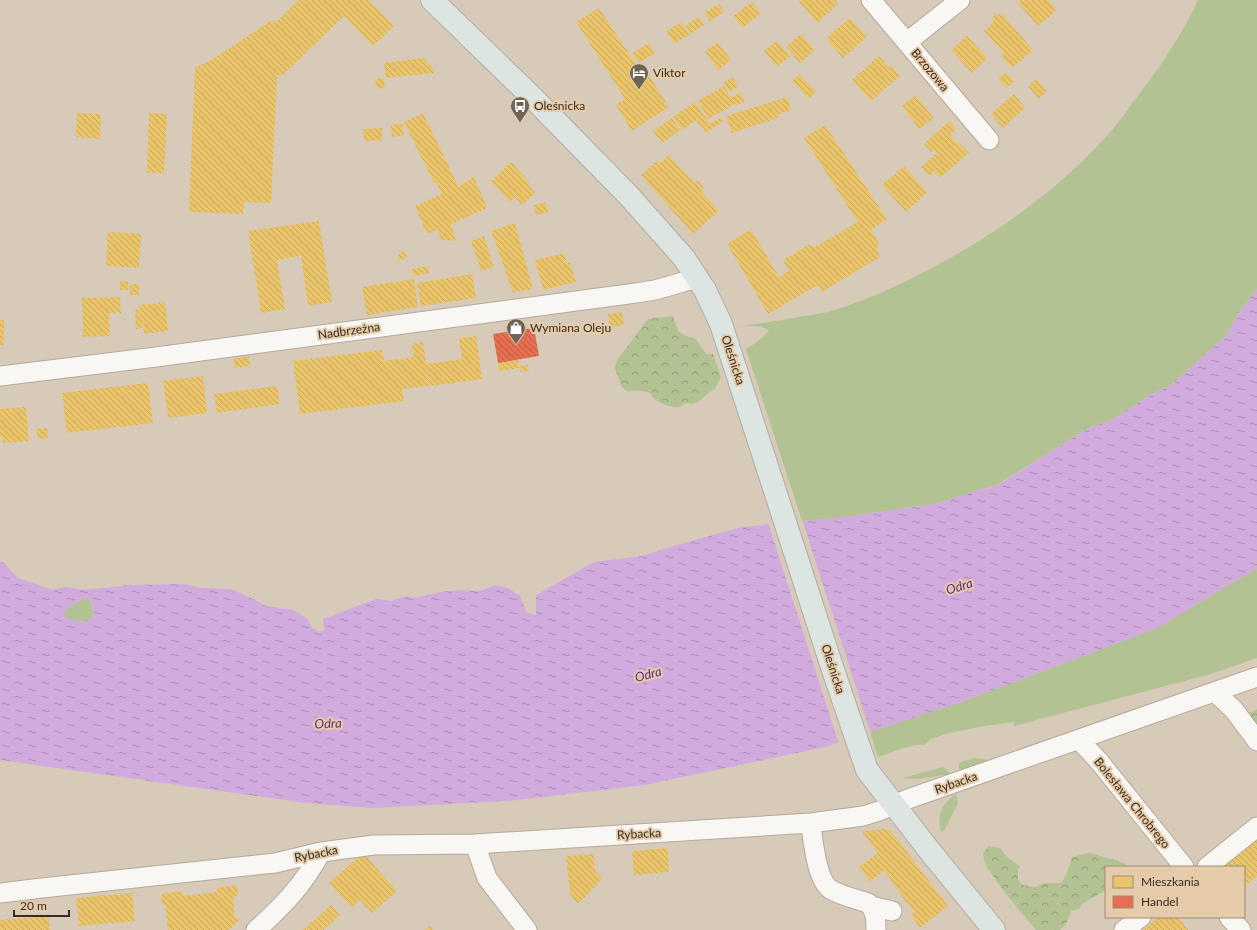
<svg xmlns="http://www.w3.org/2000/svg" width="1257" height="930" viewBox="0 0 1257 930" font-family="Lato,sans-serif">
  <defs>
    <pattern id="forest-crowns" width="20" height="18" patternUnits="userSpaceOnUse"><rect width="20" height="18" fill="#b3c292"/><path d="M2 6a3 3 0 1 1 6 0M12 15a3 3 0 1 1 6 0" fill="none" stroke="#929e77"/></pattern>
    <pattern id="water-ripples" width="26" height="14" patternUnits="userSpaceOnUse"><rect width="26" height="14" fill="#d2abde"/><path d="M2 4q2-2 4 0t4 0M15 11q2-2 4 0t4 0" fill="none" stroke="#ab8cb4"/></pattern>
    <pattern id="homes-back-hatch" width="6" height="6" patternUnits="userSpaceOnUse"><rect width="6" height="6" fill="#e9c46a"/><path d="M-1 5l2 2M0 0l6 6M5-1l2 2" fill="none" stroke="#c8a95c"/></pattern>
    <pattern id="shops-back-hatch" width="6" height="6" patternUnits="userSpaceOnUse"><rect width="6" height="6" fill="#e76f51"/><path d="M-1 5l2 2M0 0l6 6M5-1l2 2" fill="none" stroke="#bc5c43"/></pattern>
  </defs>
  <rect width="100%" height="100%" fill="#d8cab8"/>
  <path fill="#b3c292" d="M 1198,0 L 1257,0 L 1257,289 L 1237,316 L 1225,337 L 1171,385 L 1150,395 L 1112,420 L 1089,428 L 995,486 L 976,491 L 935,504 L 837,518 L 802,521 L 746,349 L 757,342 L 769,331 C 761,324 748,326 739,327 C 761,323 783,320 805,316 C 815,314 825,313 835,310 C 873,298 910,280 945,261 C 1004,228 1059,188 1105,138 C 1119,123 1130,106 1142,90 C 1164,62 1183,32 1198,0 Z
    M 1257,568 L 1257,658 L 1211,674 L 1025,723 L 1014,726 L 1014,722 L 984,726 L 950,733 L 930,739 L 925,745 C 911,743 892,753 878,757 L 870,732 L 961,702 L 1157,628 Z
    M 86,597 L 91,602 L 94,612 C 93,614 92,617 91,618 C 84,625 69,620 62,615 L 69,607 Z
    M 975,758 L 991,760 L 959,771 L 959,764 L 961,762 Z
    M 942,767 L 946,769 L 950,774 L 917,779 L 903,778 Z
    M 956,794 L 958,803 L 945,829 L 941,833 C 937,816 941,804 956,794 Z"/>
  <path fill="url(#forest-crowns)" d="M 673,316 L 678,331 L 686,336 L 696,339 L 706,354 L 713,354 L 721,377 L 715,389 C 704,393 699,408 687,403 C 684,404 681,406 678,407 C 670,408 653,401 651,394 L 648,392 L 634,390 L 629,392 L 625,390 L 621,386 L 615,368 L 617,360 L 648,319 Z
    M 1257,709 L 1257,730 L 1245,715 Z
    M 988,846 L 1000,848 C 1005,856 1011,861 1020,866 L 1018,870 L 1018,880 L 1023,885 L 1035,887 L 1044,883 L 1061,883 C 1067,876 1069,866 1072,857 L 1089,853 L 1119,861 L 1131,867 L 1106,867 L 1106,890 L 1082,904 L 1079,909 L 1071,911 L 1066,924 L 1060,930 L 1036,930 L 1005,893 L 988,869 L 984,860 L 983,854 Z"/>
  <path fill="url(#water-ripples)" fill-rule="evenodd" d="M 1257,289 L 1257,568 L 1157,628 L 961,702 L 825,747 L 645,785 L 507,801 L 372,808 L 306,803 L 0,760 L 0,562 L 3,562 L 18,578 L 53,590 L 64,587 L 73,588 L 83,590 L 130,585 L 184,584 L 201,588 L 231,589 L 253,599 L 266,606 L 294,610 L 307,619 L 313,629 L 320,632 L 324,630 L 323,619 L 376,599 L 391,601 L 406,596 L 413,598 L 441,592 L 457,590 L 480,591 L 495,585 L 508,588 L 520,596 L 527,613 L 536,615 L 536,595 L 594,562 L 642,556 L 677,545 L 742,527 L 837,518 L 935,504 L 976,491 L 996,486 L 1089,428 L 1112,420 L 1150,395 L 1171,385 L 1225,337 L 1237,316 ZM 86,597 L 91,602 L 94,612 C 93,614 92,617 91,618 C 85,625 68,620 63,615 L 69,607 Z"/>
  <path fill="#d8cab8" d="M 802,519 L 871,734 L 839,744 L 768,523 Z"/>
  <path fill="url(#homes-back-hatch)" d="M 299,0 L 369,0 L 394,26 L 373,46 L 344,16 L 282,76 L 277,75 L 271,203 L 244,202 L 243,214 L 189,212 L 195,68 L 213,59 L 272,20 L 275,23 Z
    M 801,0 L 835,0 L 838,4 L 817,23 L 799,2 Z
    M 1021,0 L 1048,0 L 1057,10 L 1038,26 L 1018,3 Z
    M 752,2 L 761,13 L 743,28 L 733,16 Z
    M 719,4 L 724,12 L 710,21 L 705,12 Z
    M 599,8 L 637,66 L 641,63 L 669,107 L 632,131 L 616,105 L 625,99 L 576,22 Z
    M 994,14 L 1003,15 L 1033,50 L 1012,68 L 1001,56 L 1004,53 L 984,31 L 993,23 Z
    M 699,17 L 704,25 L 690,34 L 685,26 Z
    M 850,18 L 867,37 L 843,58 L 826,38 Z
    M 681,22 L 689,35 L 674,44 L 667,31 Z
    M 801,34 L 815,50 L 800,63 L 786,47 Z
    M 967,36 L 987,58 L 972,73 L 951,50 Z
    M 777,41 L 790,56 L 777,67 L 764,51 Z
    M 718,42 L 731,60 L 718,70 L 705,51 Z
    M 649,43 L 655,53 L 639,63 L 632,53 Z
    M 879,56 L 889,68 L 891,65 L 900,76 L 871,101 L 852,80 Z
    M 424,58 L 435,70 L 433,73 L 386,78 L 384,63 Z
    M 1006,72 L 1014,81 L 1006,88 L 998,79 Z
    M 799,74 L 816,91 L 809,99 L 792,81 Z
    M 733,77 L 738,87 L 729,92 L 724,82 Z
    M 384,78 L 385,88 L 377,89 L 375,79 Z
    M 1036,79 L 1047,91 L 1039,99 L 1028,87 Z
    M 724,86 L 731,98 L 740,92 L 745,101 L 736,106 L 735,104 L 708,119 L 698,101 Z
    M 1014,94 L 1025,108 L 1003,128 L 991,114 Z
    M 916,95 L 934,118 L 919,129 L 902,106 Z
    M 787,97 L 791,110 L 777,115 L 778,118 L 732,133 L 726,116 Z
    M 695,102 L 710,124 L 720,117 L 723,121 L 706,133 L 696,120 L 682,130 L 673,117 Z
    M 77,113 L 101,114 L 100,139 L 76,137 Z
    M 149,113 L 167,114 L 164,173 L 147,173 Z
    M 423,113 L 458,186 L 463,184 L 474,176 L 487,208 L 451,224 L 456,241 L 442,240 L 437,230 L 427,234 L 415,206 L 442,194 L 436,182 L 434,183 L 404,122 Z
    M 672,118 L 680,130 L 662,143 L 653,131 Z
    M 949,121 L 956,129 L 950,135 L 959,145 L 960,144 L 969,153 L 940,178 L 934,171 L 929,176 L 921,167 L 937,153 L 934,150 L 931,152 L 924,144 Z
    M 403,124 L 404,136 L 392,137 L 391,125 Z
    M 825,125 L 887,219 L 871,230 L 880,245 L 876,249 L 880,257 L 822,292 L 818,285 L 768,314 L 727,244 L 751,229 L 779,277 L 789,271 L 783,260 L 810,244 L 813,248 L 858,222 L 804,138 Z
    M 382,128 L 382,140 L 364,141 L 363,129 Z
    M 669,155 L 695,183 L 697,180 L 704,188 L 701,191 L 719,211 L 693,234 L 641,175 L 657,161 L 660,163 Z
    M 511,162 L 530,183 L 528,185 L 535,193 L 522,205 L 515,197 L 510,202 L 491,181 Z
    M 904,166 L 927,193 L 906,212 L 882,185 Z
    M 545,202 L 548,212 L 536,215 L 534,205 Z
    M 319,221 L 332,302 L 308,306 L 301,256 L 277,260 L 285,309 L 261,313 L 248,231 Z
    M 515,223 L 533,289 L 513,292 L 491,231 Z
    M 108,232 L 141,234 L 139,268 L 106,266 Z
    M 484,236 L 494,267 L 481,271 L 471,241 Z
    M 405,251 L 407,257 L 399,260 L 397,255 Z
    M 564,253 L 567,263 L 570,263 L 576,282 L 543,290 L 535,260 Z
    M 428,266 L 429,273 L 414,276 L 412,269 Z
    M 472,274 L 476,298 L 421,306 L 417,283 Z
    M 414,279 L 418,307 L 367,315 L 362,287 Z
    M 120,281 L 128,281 L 128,290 L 120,290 Z
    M 130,284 L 139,284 L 139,295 L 130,295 Z
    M 120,297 L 121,313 L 109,313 L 110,336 L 83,337 L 82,298 Z
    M 165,302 L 168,331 L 144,334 L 142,318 L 142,328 L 136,329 L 135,310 L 140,309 L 140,305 Z
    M 622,312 L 624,325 L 610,327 L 608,314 Z
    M 0,320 L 4,320 L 4,345 L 0,345 Z
    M 476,336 L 482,379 L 430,386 L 427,370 L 429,386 L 402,389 L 404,401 L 300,414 L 293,361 L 382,350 L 384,361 L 414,357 L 412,344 L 423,342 L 426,364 L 462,359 L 459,338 Z
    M 249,356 L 250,366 L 235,368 L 233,359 Z
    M 518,360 L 519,368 L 499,371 L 498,363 Z
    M 528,365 L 529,371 L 521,372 L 520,366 Z
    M 203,376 L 207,413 L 168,418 L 163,381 Z
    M 148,383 L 153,423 L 67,433 L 62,393 Z
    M 277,386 L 280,404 L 217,413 L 214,394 Z
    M 26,407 L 29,441 L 3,443 L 2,436 L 0,436 L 0,409 Z
    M 47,428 L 48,438 L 38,439 L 36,429 Z
    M 885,829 L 891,831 L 948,906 L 920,928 L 911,915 L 915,912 L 906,902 L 884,870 L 870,882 L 859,867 L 878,853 L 863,833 L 863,831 Z
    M 1257,838 L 1257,876 L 1244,887 L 1244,867 L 1221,867 Z
    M 668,848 L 669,872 L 634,875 L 632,851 Z
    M 363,853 L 397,891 L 372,913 L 360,900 L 352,908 L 329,883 Z
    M 594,854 L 595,870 L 602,879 L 578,904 L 570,894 L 566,856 Z
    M 237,885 L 238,896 L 233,897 L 235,917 L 239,921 L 229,930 L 168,930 L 165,904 L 162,905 L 161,894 L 183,891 L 183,896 L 217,892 L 217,888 Z
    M 132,893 L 135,921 L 79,926 L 76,898 Z
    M 331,905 L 340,915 L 323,930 L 303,930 Z
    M 48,916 L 50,930 L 0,930 L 0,920 Z
    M 1159,917 L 1178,917 L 1188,930 L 1143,930 Z
    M 429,926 L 433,930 L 425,930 Z"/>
  <path fill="url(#shops-back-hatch)" d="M 534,328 L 539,356 L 498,363 L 493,334 Z"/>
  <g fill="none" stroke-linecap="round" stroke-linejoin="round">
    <defs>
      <path id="minor" d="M 871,0 L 989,140
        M 907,42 L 960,0
        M 0,376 L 156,357 L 636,293 L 655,290 L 697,278
        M 1215,692 L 1234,710 L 1257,741
        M 1079,740 L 1098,760 L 1184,867
        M 811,823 C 812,838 817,880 830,889 C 841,896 856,899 868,903 C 876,910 876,920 876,930
        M 475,844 L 487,878 L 527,930
        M 1207,867 L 1257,827
        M 0,893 L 42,888 L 275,863 L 321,852 L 374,845 L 475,844 L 811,823 L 863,816 L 879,811 L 908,799 L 1257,677
        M 871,906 L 892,911
        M 1229,917 L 1241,930
        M 256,930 C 283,906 304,884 321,852
        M 1124,930 L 1141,917"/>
      <path id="major" d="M 432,0 L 532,97 L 629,196 L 684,258 L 705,290 L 721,324 L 831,664 L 867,770 L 929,850 L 994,930"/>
    </defs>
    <use href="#minor" stroke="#b4a99b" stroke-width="21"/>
    <use href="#major" stroke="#b3aba2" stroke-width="24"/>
    <use href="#minor" stroke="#f9f7f4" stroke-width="19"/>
    <use href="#major" stroke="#dde5e2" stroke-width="22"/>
  </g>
  <defs>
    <symbol id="hotel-pin" viewBox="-11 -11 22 30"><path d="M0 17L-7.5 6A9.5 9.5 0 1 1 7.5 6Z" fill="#6f6455" stroke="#e6cbaa"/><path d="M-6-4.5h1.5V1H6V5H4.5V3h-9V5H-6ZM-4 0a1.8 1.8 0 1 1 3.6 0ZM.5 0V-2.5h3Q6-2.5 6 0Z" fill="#fff"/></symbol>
    <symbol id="bus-pin" viewBox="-11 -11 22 30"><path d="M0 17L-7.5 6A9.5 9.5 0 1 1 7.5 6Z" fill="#6f6455" stroke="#e6cbaa"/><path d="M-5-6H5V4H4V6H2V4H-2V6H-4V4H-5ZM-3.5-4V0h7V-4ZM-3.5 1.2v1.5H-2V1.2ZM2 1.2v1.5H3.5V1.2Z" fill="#fff"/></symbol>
    <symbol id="shop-pin" viewBox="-11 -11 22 30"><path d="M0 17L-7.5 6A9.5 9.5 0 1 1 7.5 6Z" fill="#6f6455" stroke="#e6cbaa"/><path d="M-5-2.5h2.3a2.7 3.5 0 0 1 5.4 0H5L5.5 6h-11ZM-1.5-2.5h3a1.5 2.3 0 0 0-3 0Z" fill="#fff"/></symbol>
  </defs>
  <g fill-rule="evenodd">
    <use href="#hotel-pin" x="628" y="62" width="22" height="30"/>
    <use href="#bus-pin" x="509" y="95" width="22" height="30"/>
    <use href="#shop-pin" x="505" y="317" width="22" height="30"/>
  </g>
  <g text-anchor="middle" stroke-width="4" stroke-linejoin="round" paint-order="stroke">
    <g font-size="12" fill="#372d20" stroke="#e6cbaa">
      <text transform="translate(930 70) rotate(50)" y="4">Brzozowa</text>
      <text transform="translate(349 331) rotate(-8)" y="4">Nadbrzeżna</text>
      <text transform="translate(733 360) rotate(72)" y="4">Oleśnicka</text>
      <text transform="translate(833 669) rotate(72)" y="4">Oleśnicka</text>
      <text transform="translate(956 783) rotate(-19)" y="4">Rybacka</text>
      <text transform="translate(1132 803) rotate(51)" y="4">Bolesława Chrobrego</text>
      <text transform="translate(639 834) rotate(-3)" y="4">Rybacka</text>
      <text transform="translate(316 854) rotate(-11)" y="4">Rybacka</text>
    </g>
    <g font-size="12" fill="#372d20" stroke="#e6cbaa" text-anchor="start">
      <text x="653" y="77">Viktor</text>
      <text x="534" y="110">Oleśnicka</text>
      <text x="530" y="332">Wymiana Oleju</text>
    </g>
    <g font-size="13" font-style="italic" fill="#642783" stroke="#e6cbaa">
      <text transform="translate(959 586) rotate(-17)" y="5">Odra</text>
      <text transform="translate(648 674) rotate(-15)" y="5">Odra</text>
      <text transform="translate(328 723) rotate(-2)" y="5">Odra</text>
    </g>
  </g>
  <rect x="1105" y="866" width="140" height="52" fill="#e6cbaa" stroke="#a08c73"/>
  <rect x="1113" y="876" width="20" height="12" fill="#e9c46a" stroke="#a08c73"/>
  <text x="1141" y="886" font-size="12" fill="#372d20">Mieszkania</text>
  <rect x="1113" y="896" width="20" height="12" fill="#e76f51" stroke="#a08c73"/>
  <text x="1141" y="906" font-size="12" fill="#372d20">Handel</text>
  <path d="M14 910v6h55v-6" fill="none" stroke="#372d20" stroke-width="2"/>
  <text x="20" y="910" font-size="12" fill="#372d20" stroke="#e6cbaa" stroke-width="3" paint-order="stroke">20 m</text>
</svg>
